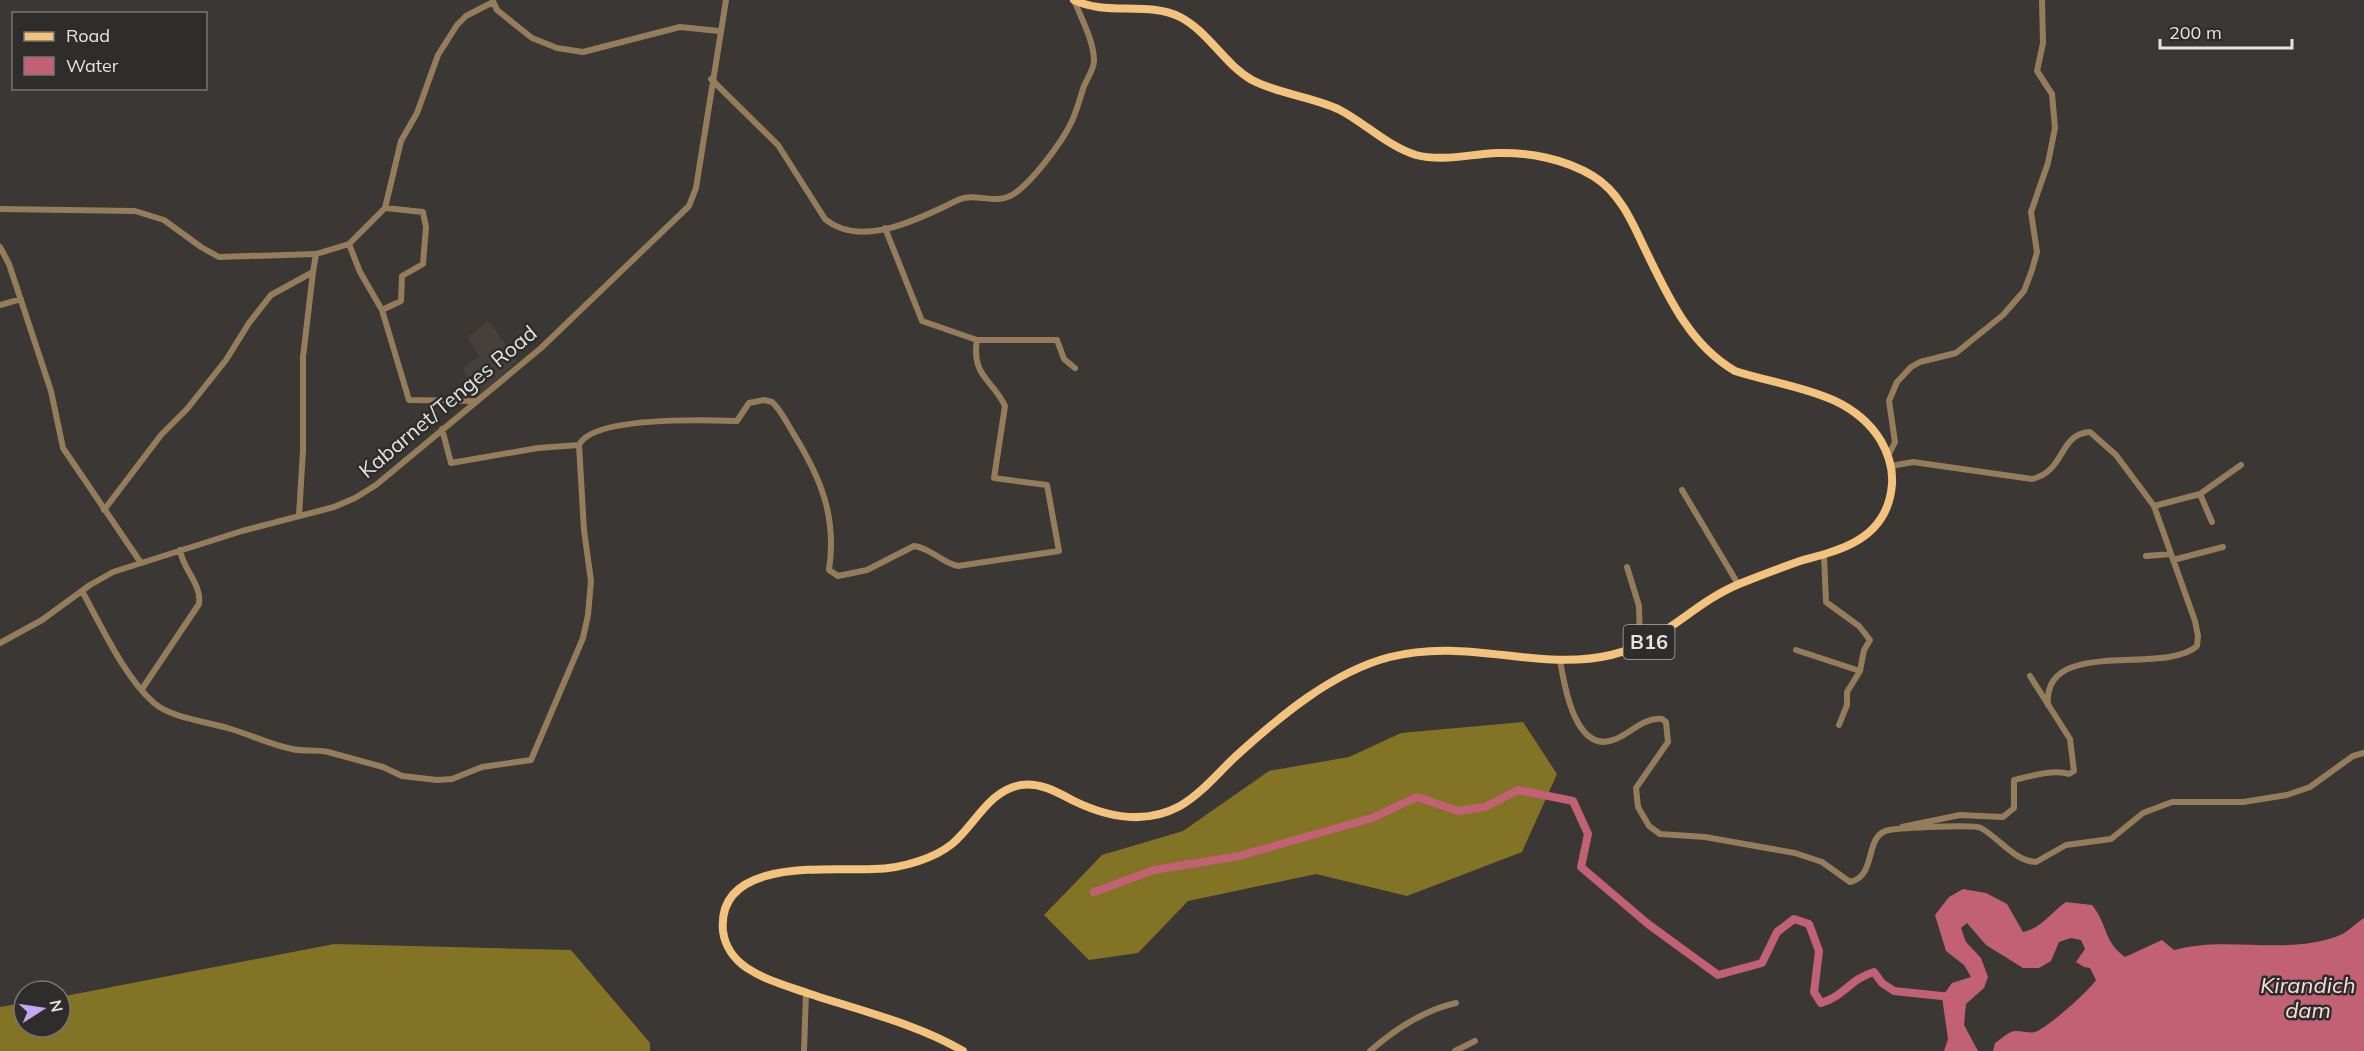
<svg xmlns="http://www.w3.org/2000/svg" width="2364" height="1051" viewBox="0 0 2364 1051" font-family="Mulish,sans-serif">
  <rect width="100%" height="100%" fill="#3a3735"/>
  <path fill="#473f3a" d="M 488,321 L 518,360 L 476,399 L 463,368 L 479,356 L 467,337 Z"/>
  <path fill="#837325" d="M 1523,722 L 1557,774 L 1522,852 L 1407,896 L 1316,874 L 1188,901 L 1138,953 L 1089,960 L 1044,915 L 1102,855 L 1183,831 L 1269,771 L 1349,757 L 1401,733 Z
    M 334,944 L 571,950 L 650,1043 L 650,1051 L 0,1051 L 0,1007 L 24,1003 L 24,1027 L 60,1027 L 60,997 Z"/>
  <path fill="#c16173" d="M 1963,889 L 1986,893 L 2007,904 L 2023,932 C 2042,928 2050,913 2066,902 L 2092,905 C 2108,925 2103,941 2125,957 L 2162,940 L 2174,950 C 2227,935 2284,956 2338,936 C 2347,933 2356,923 2364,918 L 2364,1051 L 1993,1051 L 1995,1043 C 2000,1040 2006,1034 2011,1032 C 2018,1029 2028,1034 2035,1032 C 2046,1029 2089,991 2096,980 L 2090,968 L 2084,967 L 2076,962 L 2085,949 L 2081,940 L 2071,938 L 2059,942 L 2051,961 L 2039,968 L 2023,968 L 1986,945 L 1967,923 L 1961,928 L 1966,942 L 1981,958 L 1988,977 L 1984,988 L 1966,1004 L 1964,1025 L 1978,1051 L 1944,1051 L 1948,1039 L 1942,997 L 1952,983 L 1971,977 L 1964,965 L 1946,951 L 1935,915 L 1949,897 Z"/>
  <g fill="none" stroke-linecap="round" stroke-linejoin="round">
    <path stroke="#c16173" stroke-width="8" d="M 1094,892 L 1154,870 L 1239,856 L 1372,818 L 1417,797 L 1458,811 L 1485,807 L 1518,790 L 1573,801 L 1588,834 L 1581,867 L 1648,924 L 1718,975 L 1762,963 L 1777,932 L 1794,919 L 1809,924 L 1819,951 L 1814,992 L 1821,1003 C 1846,995 1850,979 1874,972 L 1882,983 L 1894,991 L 1951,997"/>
    <path stroke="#957d5c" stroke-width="6" d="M 493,1 L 497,10 L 532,38 L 557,48 L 583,52 L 680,27 L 719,31
      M 711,79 L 778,145 L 825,219 C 862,250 922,217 958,200 C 975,192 995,205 1012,195 C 1031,184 1063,141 1072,121 C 1077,110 1080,98 1084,86 C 1087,79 1094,69 1094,61 C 1094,41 1081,18 1074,0
      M 0,209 L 135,211 L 164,220 L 201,247 L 219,257 L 316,254
      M 885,228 L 922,321 L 977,340 L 1057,340 L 1064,359 L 1075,368
      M 349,244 L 360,272 L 382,310 L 409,400 L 475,401
      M 0,247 L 9,264 L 51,391 L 63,448 L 141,563
      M 0,305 L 21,299
      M 382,310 L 401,301 L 402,276 L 423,264 L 426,227 L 423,212 L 385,208
      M 442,429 L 451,463 L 538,448 L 579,445
      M 1889,454 L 1895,442 L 1889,401 L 1897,382 L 1911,367 L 1920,362 L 1956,353 L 2003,315 L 2024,291 L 2032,270 L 2037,252 L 2031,212 L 2048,163 L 2055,128 L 2052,94 L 2037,71 L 2043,43 L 2042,0
      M 1891,466 L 1913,462 L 2032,479 C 2066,471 2058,434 2090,432 L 2116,455 L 2154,506 L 2195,621 L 2198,636 L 2197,646 C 2164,676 2042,636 2048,705
      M 1682,490 L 1738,584
      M 2200,494 L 2212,522
      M 2154,506 L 2200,494 L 2241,465
      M 104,510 L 161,435 L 187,409 L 226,360 L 249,323 L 271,295 L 313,272 L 316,254 L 349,244 L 385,208 L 401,141 L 417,113 L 438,55 L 457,25 L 466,16 L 493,2
      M 299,516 L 303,450 L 303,357 L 313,272
      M 1824,555 L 1826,602 L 1859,626 L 1870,640 L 1864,650 L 1860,671 L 1847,692 L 1847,705 L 1839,725
      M 2146,556 L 2171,554
      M 2173,560 L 2223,547
      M 1627,567 L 1639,606 L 1640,645
      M 82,591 C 101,625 124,677 154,703 C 171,718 209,722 231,729 C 251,735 271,745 292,749 C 304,752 316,749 328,752 L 383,767 L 402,776 L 437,780 L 452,779 L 482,767 L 531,760 L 583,638 L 588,615 L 591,581 L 584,530 L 579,445 C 593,416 707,420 737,421 L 749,403 L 764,400 L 772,402 C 781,410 787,423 793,433 C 821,478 837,517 829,570 L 838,576 L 867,570 L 914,546 C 931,548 942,563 958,566 L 1059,551 L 1047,485 L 994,478 L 1005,406 C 993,380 971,376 977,340
      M 0,643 L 42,620 L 90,585 L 113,572 L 242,531 L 334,507 L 355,498 L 376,485 L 541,348 L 689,206 L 696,188 L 726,0
      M 1796,650 L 1860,671
      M 1560,660 C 1564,684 1575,757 1616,739 C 1631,733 1644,717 1662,719 L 1666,722 L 1668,742 L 1636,788 L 1638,807 L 1649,826 L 1660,834 L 1705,837 L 1795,853 L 1822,862 L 1850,882 C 1878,876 1863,835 1889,830 C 1901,828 1973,824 1981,828 C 1999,838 2014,861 2036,862 L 2066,845 L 2111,839 L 2143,813 L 2172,802 L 2243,802 L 2287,795 L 2310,787 L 2353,756 L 2364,753
      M 142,689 L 199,604 C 202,584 183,570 180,550
      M 1902,827 L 1960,815 L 2003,817 L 2014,808 L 2014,780 C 2030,776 2055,769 2069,774 L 2074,771 L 2070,739 L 2030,676
      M 804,1051 L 806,992
      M 1370,1051 C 1394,1030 1425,1010 1456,1003
      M 1455,1051 L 1475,1041"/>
    <path stroke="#f3c27c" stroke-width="8" d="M 963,1051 C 918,1024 858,1010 807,993 C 787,986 765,980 747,968 C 735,960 725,947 723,931 C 716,857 828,871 874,869 C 890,869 904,866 919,861 C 931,857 942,852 952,844 C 975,825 989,790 1021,785 C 1040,782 1057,792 1074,801 C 1107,817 1145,825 1180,806 C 1201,794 1218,773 1235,757 C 1279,717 1332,672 1390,657 C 1468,637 1538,672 1611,655 C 1665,642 1691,604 1739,584 C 1759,576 1780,568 1800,561 C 1818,556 1836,552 1853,543 C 1876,531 1890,511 1892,484 C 1893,468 1889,455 1881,441 C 1850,390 1787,388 1735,371 C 1688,344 1666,292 1643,245 C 1631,219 1618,191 1593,176 C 1565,159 1529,152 1497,153 C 1470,154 1443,162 1416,155 C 1387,146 1364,122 1338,109 C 1310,96 1278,94 1252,80 C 1224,64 1209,32 1180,17 C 1147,1 1106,16 1074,0"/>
  </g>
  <g text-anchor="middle" stroke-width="5" stroke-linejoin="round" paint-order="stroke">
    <rect fill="#2f2d2b" stroke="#aeadac" stroke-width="1.5" x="1623.5" y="625" width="51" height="34" rx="4.5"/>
    <g font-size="20" font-weight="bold" fill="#e5e4e3">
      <text x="1649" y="649">B16</text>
    </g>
    <g font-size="21" fill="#e5e4e3" stroke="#2f2d2b">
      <text transform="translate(448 402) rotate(-40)" y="7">Kabarnet/Tenges Road</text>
    </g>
    <g font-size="22" font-style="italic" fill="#f7dbdf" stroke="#2f2d2b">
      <text x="2308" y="993">Kirandich<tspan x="2308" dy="25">dam</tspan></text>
    </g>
  </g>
  <rect x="12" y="12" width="195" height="78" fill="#2f2d2b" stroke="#787675" stroke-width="1.5"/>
  <rect x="24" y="32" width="30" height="9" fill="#f3c27c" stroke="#787675" stroke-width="1.5"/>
  <text x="66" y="42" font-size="18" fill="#e5e4e3">Road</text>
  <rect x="24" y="57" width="30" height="18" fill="#c16173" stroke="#787675" stroke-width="1.5"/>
  <text x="66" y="72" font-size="18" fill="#e5e4e3">Water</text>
  <g transform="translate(42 1009) rotate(78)"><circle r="28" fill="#2f2d2b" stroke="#787675" stroke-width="1.5"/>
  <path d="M0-4.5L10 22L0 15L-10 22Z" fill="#c6a6f0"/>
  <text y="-9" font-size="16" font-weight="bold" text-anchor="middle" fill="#e5e4e3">N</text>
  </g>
  <path d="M2160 39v9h132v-9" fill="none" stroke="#e5e4e3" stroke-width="3"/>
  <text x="2169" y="39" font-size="18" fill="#e5e4e3" stroke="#2f2d2b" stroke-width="4.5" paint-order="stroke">200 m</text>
</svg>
